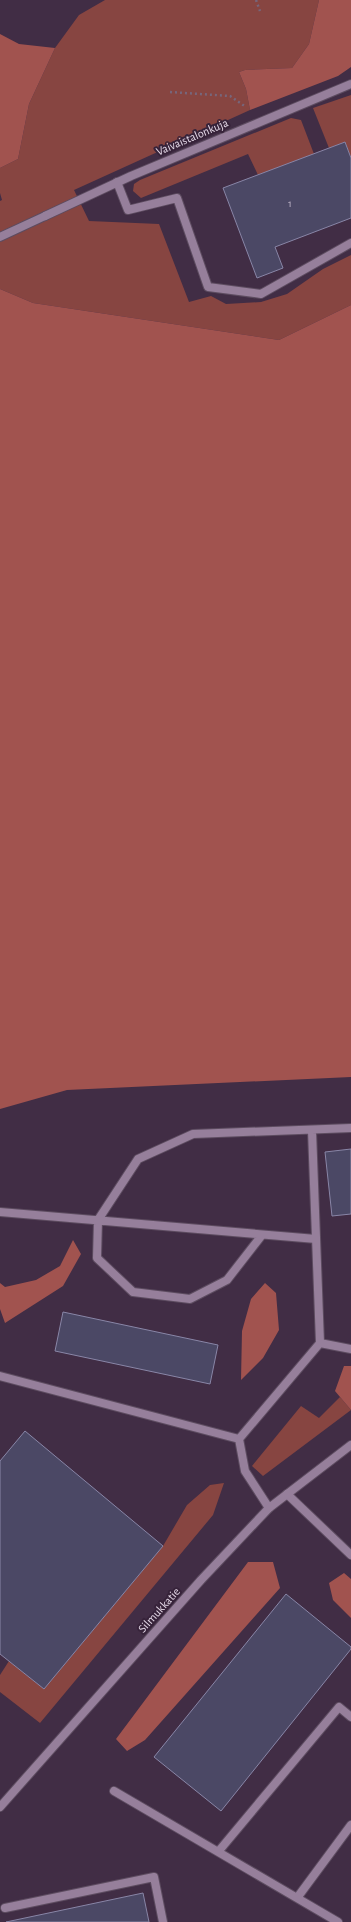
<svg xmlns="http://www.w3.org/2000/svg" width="351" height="1922" viewBox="0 0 351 1922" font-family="'Alegreya Sans',sans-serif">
  <rect width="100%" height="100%" fill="#412d45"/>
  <path fill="#874541" d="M 105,0 L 319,0 L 309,44 L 292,68 L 245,70 L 239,72 L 246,89 L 250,110 L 74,190 L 89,221 L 159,224 L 189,302 L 211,296 L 226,304 L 261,302 L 287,294 L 323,269 L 351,255 L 351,305 L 279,340 L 33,303 L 0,289 L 0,201 L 2,200 L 0,193 L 0,168 L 18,159 L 29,104 L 55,48 L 79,15 Z
    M 351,95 L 351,158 L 345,142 L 329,148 L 313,108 Z
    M 291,118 L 301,120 L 314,154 L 258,175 L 248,154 L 141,198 L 133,191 L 134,184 L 140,180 Z
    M 340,1397 L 351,1410 L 263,1476 L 252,1466 L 301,1406 L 319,1418 Z
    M 224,1483 L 213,1515 L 40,1723 L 0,1692 L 0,1675 L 9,1661 L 44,1689 L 163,1546 L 187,1505 L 210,1485 Z"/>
  <path fill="#a1534f" d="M 319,0 L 351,0 L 351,67 L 338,76 L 250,110 L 246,89 L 239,72 L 245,70 L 292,68 L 309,44 Z
    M 0,34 L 19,44 L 55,48 L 29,104 L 18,159 L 0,168 Z
    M 0,289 L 33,303 L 279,340 L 351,305 L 351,1077 L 67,1090 L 0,1109 Z
    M 73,1240 L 81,1254 L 63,1286 L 5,1323 L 0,1309 L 0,1283 L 5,1287 L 36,1280 L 60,1266 Z
    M 265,1283 L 276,1293 L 279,1330 L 263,1358 L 241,1380 L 242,1331 L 251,1299 Z
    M 344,1366 L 351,1366 L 351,1410 L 335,1391 Z
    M 248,1562 L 273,1562 L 280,1588 L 145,1740 L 127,1751 L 116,1739 Z
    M 344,1573 L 351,1579 L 351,1618 L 333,1600 L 329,1583 Z"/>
  <path fill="#4b4865" stroke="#8986a7" d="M 345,142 L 351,158 L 351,218 L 275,247 L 283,268 L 257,278 L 223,188 Z
    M 351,1149 L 351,1214 L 332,1216 L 325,1152 Z
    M 63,1312 L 218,1345 L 210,1384 L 55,1351 Z
    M 25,1431 L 163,1546 L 44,1689 L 0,1654 L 0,1461 Z
    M 286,1594 L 351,1647 L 351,1649 L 221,1811 L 154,1757 Z
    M 143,1893 L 149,1922 L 6,1922 Z"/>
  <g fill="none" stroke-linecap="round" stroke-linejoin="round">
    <defs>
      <path id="service" d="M 117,182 L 128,210 L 177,198 L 208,287 L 261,294 L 351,243
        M 0,237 L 45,216
        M 0,1212 L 316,1239
        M 262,1235 L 227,1280 L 190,1299 L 133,1292 L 97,1258 L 98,1220 L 138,1159 L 193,1134 L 351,1128
        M 320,1343 L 351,1349
        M 0,1376 L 239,1439
        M 287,1494 L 351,1555
        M 269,1508 L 245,1471 L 239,1439 L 320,1343 L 312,1131
        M 114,1791 L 338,1922
        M 218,1852 L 339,1707 L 351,1717
        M 297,1898 L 351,1825
        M 5,1908 L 154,1877 L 163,1922"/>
      <path id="minor" d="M 45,216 L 131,176 L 351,84
        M 0,1807 L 201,1580 L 269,1508 L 351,1445"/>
    </defs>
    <use href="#service" stroke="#5d4c60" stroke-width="10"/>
    <use href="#minor" stroke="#5d4c60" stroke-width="10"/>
    <path stroke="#77667b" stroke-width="2.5" stroke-dasharray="2 3" stroke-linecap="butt" d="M 256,0 L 260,11
      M 170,92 L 230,96 L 246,107"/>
    <use href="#service" stroke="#967f9b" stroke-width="8"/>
    <use href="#minor" stroke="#967f9b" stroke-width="8"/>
  </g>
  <g text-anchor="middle" stroke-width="4" stroke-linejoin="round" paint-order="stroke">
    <g font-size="10" fill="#c0b6c9">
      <text x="290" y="207">1</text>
    </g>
    <g font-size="12" fill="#e7dbea" stroke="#37233a">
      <text transform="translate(192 137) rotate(-23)" y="4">Vaivaistalonkuja</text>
      <text transform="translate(159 1610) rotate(-48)" y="4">Silmukkatie</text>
    </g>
  </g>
</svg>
